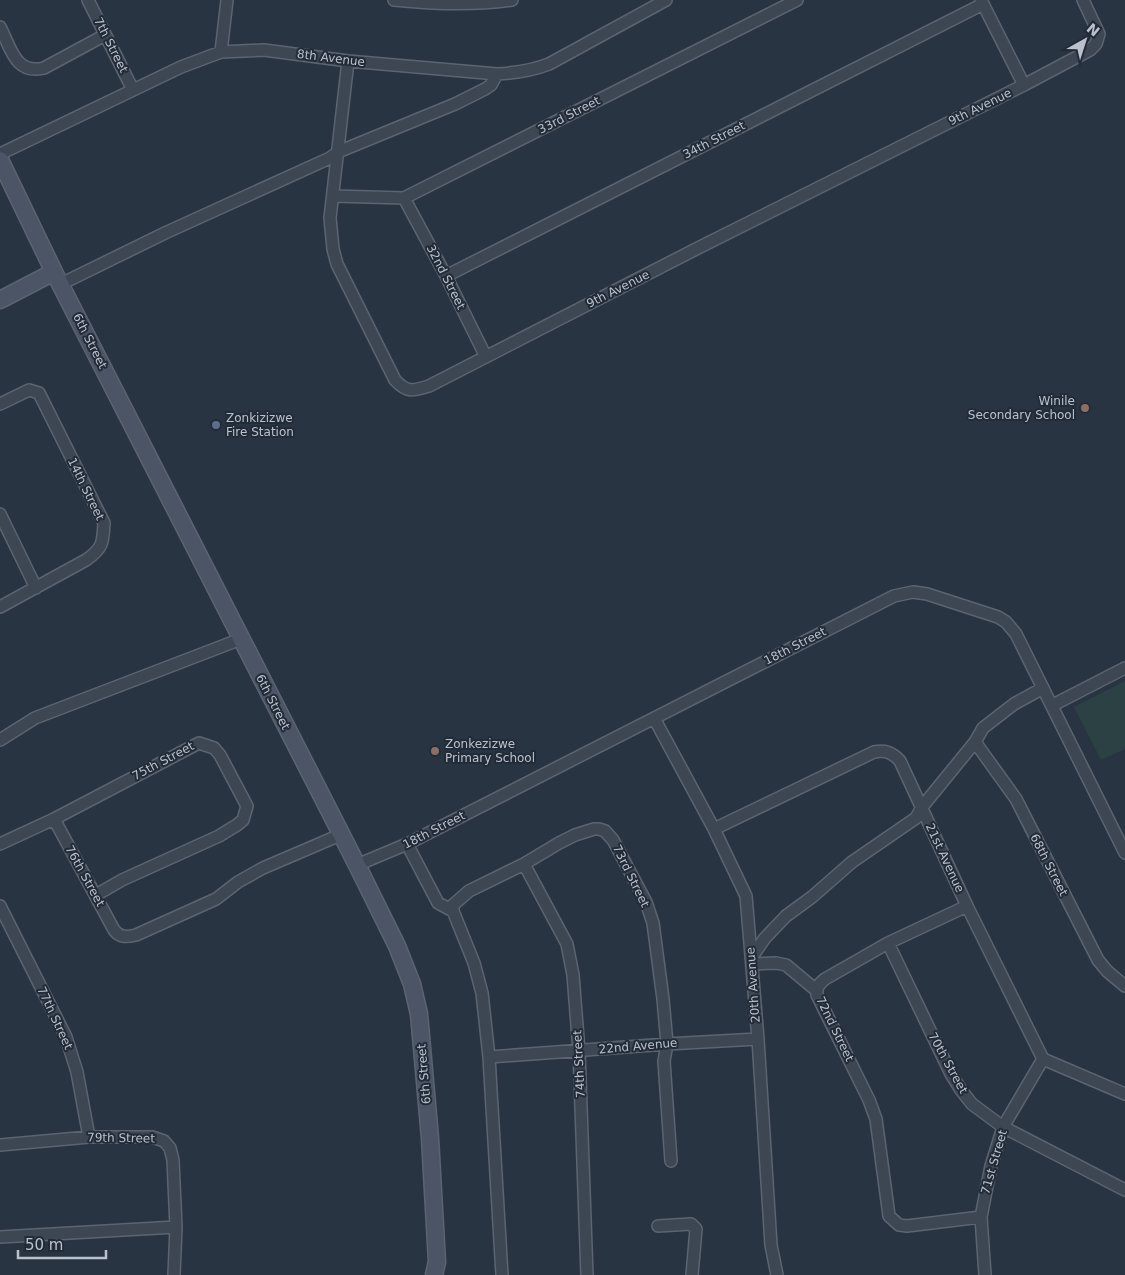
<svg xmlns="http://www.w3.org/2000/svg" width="1125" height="1275" viewBox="0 0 1125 1275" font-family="'DejaVu Sans',sans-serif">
  <rect width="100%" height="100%" fill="#293443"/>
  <path fill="#2b4144" d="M 1125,681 L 1125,749 L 1101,760 L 1074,707 Z"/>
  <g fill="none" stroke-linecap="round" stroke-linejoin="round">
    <defs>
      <path id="street" d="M 88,0 L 133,90
        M 394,0 C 433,4 472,6 512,0
        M 981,0 L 1024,85
        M 0,27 C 11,48 15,75 44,68 L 105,35
        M 221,52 L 227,0
        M 348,61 L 330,218 L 333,249 L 337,264 L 395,380 C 407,393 413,391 429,386 L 700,247 L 1024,85 L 1090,50 L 1096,44 L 1099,34 L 1083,0
        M 0,154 L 181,67 L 221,52 L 264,50 L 348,61 L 497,74 C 515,73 531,71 549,64 L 666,0
        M 334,196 L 404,198 L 797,0
        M 404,198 L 446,276 L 486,357
        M 446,276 L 983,4
        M 61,284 L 165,233 L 330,158 L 338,152 L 455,104 L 485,89 L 491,85 L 497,74
        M 0,404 L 29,390 L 39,393 L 104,523 C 103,543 103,548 86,560 L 0,607
        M 0,514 L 36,588
        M 1053,705 L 1125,668
        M 654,718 L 714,829 L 746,896 L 758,1039 L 771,1245 L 777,1275
        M 0,740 L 35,718 L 241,639
        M 975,742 L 1016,799 L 1098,960 L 1107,971 L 1125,986
        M 54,819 L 114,930 C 120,938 127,937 136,935 L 216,899 L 238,882 L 263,868 L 340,835
        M 714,829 L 874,752 C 885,750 892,752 900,761 L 967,906 L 1043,1059 L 1125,1094
        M 0,844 L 54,819 L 199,743 L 214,748 L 220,755 L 247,806 L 243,820 L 237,825 L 219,836 L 122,880 L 96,895
        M 407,844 L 438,903 L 453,911
        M 524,864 L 567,944 L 573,975 L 579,1051 L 587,1275
        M 357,865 L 407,844 L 894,596 L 913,592 L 927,594 L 998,617 L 1006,622 L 1016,634 L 1125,853
        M 0,906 L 66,1037 L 77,1072 L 89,1137
        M 967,906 L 888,943 L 825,979 C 819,984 816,987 817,995 L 869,1100 L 876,1119 L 889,1216 L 899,1225 L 907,1226 L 981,1217
        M 453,911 L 453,905 L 469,891 L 524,864 L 559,843 L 575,835 L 594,829 L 599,829 L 605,831 L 613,840 L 646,902 L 653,923 L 663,999 L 667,1044 L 664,1061 L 671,1161
        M 453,911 L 474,963 L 482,993 L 489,1057 L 502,1275
        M 888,943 L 951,1074 L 961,1090 L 972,1104 L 1003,1127 L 1125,1190
        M 751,958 L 765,938 L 786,916 L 812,897 L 852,862 L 916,818 L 922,807 L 975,742 L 983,728 L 1014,704 L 1043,688
        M 752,964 L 776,963 L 786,965 L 816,990
        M 489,1057 L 667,1044 L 758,1039
        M 0,1145 L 89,1137 L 152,1137 L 164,1141 L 170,1148 L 173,1160 L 176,1227 L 174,1275
        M 658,1226 L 691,1224 L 696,1229 L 692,1275
        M 0,1237 L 176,1227
        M 985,1275 L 981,1217 L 991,1166 L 1003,1127 L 1043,1059"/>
      <path id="secondary" d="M 0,160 L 54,272 L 357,865 L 397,946 L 412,984 L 419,1014 L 430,1138 L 437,1262 L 434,1275
        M 0,300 L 54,272"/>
    </defs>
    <use href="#street" stroke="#5b6470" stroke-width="14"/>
    <use href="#secondary" stroke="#5b6470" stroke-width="19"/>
    <use href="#street" stroke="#3d4653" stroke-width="11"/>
    <use href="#secondary" stroke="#4b5565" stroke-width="16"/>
  </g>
  <g fill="#8d6e63" stroke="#222b38" stroke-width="2">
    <circle cx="1085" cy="408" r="5"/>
    <circle cx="435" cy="751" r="5"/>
  </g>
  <circle fill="#5c6f8a" stroke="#222b38" stroke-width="2" cx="216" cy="425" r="5"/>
  <g text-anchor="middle" stroke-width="4" stroke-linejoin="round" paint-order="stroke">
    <g font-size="12" fill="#bac1cc" stroke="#222b38">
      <text transform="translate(111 45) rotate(63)" y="4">7th Street</text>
      <text transform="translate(331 58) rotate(7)" y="4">8th Avenue</text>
      <text transform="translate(980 107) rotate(-26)" y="4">9th Avenue</text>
      <text transform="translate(569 115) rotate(-27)" y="4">33rd Street</text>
      <text transform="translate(714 140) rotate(-27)" y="4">34th Street</text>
      <text transform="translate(446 277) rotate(63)" y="4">32nd Street</text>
      <text transform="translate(618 289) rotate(-27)" y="4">9th Avenue</text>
      <text transform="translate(90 341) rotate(63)" y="4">6th Street</text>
      <text transform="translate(86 489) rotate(64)" y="4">14th Street</text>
      <text transform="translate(795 646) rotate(-27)" y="4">18th Street</text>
      <text transform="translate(273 702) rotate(63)" y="4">6th Street</text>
      <text transform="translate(163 761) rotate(-28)" y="4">75th Street</text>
      <text transform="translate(434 830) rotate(-27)" y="4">18th Street</text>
      <text transform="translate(945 858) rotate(65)" y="4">21st Avenue</text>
      <text transform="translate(1049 865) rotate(63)" y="4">68th Street</text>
      <text transform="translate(85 876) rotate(61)" y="4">76th Street</text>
      <text transform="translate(631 876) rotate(64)" y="4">73rd Street</text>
      <text transform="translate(753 985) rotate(-94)" y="4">20th Avenue</text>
      <text transform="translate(55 1018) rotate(65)" y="4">77th Street</text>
      <text transform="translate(835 1029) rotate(64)" y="4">72nd Street</text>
      <text transform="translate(638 1046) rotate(-5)" y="4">22nd Avenue</text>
      <text transform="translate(948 1063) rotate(61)" y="4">70th Street</text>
      <text transform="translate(579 1064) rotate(-93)" y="4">74th Street</text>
      <text transform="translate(424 1074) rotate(-95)" y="4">6th Street</text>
      <text transform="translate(121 1138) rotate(1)" y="4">79th Street</text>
      <text transform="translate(994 1162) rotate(-74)" y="4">71st Street</text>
    </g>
    <g font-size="12" fill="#bac1cc" stroke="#222b38" text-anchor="start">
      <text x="1075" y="405" text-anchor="end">Winile<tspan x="1075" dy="14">Secondary School</tspan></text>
      <text x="226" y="422">Zonkizizwe<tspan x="226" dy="14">Fire Station</tspan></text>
      <text x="445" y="748">Zonkezizwe<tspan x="445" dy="14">Primary School</tspan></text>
    </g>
  </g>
  <g transform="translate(1085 40) rotate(39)" stroke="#222b38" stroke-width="4" paint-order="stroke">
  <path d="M0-4L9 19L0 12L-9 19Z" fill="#bac1cc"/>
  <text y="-8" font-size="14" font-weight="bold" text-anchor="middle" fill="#bac1cc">N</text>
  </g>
  <path d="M18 1250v8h88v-8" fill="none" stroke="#bac1cc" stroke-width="2.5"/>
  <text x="25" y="1250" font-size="15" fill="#bac1cc" stroke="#222b38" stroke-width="4" paint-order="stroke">50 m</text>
</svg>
